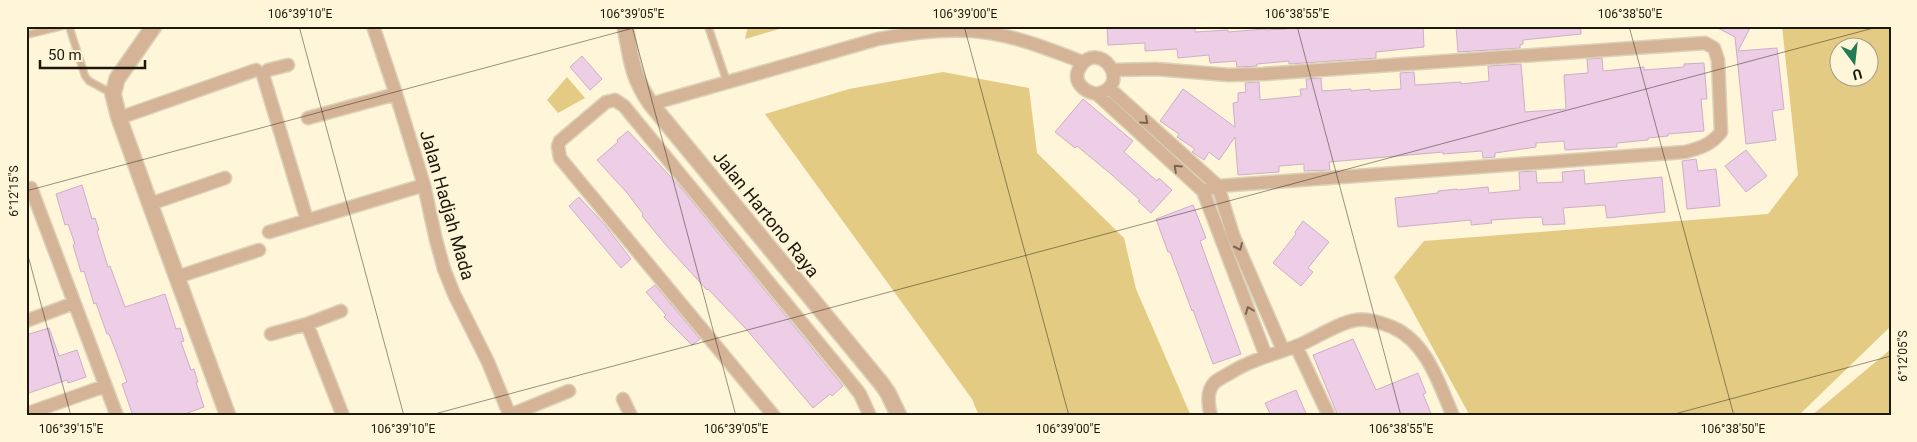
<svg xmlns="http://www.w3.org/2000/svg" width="1917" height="442" viewBox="0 0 1917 442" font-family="Roboto,sans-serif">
  <rect width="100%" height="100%" fill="#fff5d9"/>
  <path fill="#e3cb83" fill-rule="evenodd" d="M 748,26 L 790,26 L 745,39 Z
    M 1782,26 L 1891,26 L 1891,326 L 1798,416 L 1470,416 L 1394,277 L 1424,241 L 1768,214 L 1798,175 ZM 1840,48 L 1870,48 L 1870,78 L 1840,78 Z
    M 943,72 L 1029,88 L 1037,153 L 1124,238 L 1136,289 L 1191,416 L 979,416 L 972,399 L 765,114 L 849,89 Z
    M 567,77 L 585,98 L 558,113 L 547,100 Z
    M 1891,349 L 1891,416 L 1811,416 Z"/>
  <path fill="#edcee6" stroke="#cdafc7" d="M 1107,26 L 1195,26 L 1195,32 L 1228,30 L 1228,32 L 1265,29 L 1265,30 L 1287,29 L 1287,26 L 1423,26 L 1424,47 L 1376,52 L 1376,58 L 1289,64 L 1289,61 L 1257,64 L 1257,66 L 1237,67 L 1236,61 L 1210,63 L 1209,55 L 1178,58 L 1177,49 L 1145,51 L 1145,43 L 1108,45 Z
    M 1456,26 L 1581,26 L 1581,34 L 1523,40 L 1523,44 L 1520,45 L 1520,48 L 1458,52 Z
    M 1714,26 L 1751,26 L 1738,51 L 1777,48 L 1784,109 L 1772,111 L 1776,140 L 1746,144 L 1735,37 Z
    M 582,56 L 602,79 L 590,90 L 570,67 Z
    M 1602,58 L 1603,71 L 1644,67 L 1644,70 L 1684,67 L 1684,64 L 1704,63 L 1707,99 L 1701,99 L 1704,131 L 1668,134 L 1668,136 L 1648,138 L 1648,140 L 1617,143 L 1617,147 L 1565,150 L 1564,141 L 1536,143 L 1536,147 L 1495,153 L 1495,157 L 1483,158 L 1482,151 L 1443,154 L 1443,152 L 1329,162 L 1330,170 L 1304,171 L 1304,164 L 1279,166 L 1279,172 L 1238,175 L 1235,137 L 1219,160 L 1209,152 L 1204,160 L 1192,152 L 1195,149 L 1177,137 L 1179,134 L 1160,121 L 1183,89 L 1235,127 L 1233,103 L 1238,102 L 1238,93 L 1246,92 L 1245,83 L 1259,82 L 1260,100 L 1301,96 L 1300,89 L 1307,89 L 1306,79 L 1321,78 L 1322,91 L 1351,89 L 1351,91 L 1370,89 L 1370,91 L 1401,89 L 1400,73 L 1414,72 L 1415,85 L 1461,82 L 1461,84 L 1489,81 L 1488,66 L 1521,64 L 1525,112 L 1566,109 L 1564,75 L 1588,73 L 1587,59 Z
    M 1083,99 L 1133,141 L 1124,152 L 1157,181 L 1159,178 L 1172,190 L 1151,213 L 1138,201 L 1140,200 L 1112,175 L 1077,146 L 1075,148 L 1055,132 Z
    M 628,131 L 682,189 L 843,386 L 832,396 L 830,394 L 813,408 L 747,330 L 708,289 L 707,290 L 665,244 L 642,216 L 643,214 L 628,194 L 597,160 L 618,142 L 617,140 Z
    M 1746,150 L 1767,176 L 1746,192 L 1725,166 Z
    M 1696,159 L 1698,171 L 1716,169 L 1720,206 L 1687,209 L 1682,161 Z
    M 1584,170 L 1585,184 L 1662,177 L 1665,212 L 1607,218 L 1605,205 L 1563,208 L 1565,224 L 1543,225 L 1542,217 L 1522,218 L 1491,220 L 1492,223 L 1471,225 L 1471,220 L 1398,227 L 1395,198 L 1438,193 L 1438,191 L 1457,189 L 1457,190 L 1488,187 L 1489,193 L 1520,190 L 1519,172 L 1536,171 L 1537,183 L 1563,182 L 1562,172 Z
    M 82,185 L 92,219 L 95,218 L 99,230 L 97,231 L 108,267 L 110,266 L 125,307 L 165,294 L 176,329 L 180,328 L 184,341 L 181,342 L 191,370 L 194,369 L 198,382 L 196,382 L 204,407 L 179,416 L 133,416 L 122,384 L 127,382 L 115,349 L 109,334 L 107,334 L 96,303 L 94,304 L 84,271 L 81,272 L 73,245 L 75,244 L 68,224 L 65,225 L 56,194 Z
    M 579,197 L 605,225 L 631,259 L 621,268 L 569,206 Z
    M 1193,205 L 1206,238 L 1200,241 L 1241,354 L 1213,364 L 1193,310 L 1192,311 L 1170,252 L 1168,252 L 1156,219 Z
    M 1303,221 L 1329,242 L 1308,268 L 1313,272 L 1301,286 L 1273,263 L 1296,234 L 1295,232 Z
    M 655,285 L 700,339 L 692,345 L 664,317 L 666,315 L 646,292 Z
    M 49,328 L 59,356 L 77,350 L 86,377 L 68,383 L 67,380 L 26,394 L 26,335 Z
    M 1353,339 L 1376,390 L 1418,373 L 1426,393 L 1423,394 L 1432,416 L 1338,416 L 1313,355 Z
    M 1296,390 L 1307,416 L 1271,416 L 1265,403 Z"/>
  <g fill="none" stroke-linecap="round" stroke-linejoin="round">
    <defs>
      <path id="service" d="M 69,26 L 85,76 L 89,81 L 113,94
        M 708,26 L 727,82
        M 26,35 L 63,26"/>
      <path id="minor" d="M 373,26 L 396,94 L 424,185 L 436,240 L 444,269 L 454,294 L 488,362 L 510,416
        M 288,65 L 268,70 L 263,75 L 307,220
        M 1113,70 L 1156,69 L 1229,75 L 1263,74 L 1705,43 L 1714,48 L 1718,60 L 1721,132 C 1711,145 1700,148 1685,152 L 1218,186 L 1203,191
        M 1109,88 L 1218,186 L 1233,235 L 1283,350
        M 1097,94 C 1135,84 1098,38 1080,67 C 1071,81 1084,92 1097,94 L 1203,191 L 1266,356
        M 651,104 L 878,39 C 914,32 954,27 990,33 C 1022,38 1053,51 1083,62
        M 119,118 L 256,70
        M 308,118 L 396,94
        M 31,188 L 117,416
        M 150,204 L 225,178
        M 269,232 L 424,185
        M 177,277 L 259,250
        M 26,321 L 74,303
        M 307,324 L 343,416
        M 271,334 L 307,324 L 341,311
        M 1296,346 L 1329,416
        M 623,399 L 631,416
        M 26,414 L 105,386
        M 510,415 L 569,391
        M 774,416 L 560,158 L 558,146 L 560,141 L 606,102 L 615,100 L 624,106 L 853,385 L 860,394 L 870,416
        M 1211,416 C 1208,405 1206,392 1214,383 C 1218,379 1225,376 1230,373 C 1251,360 1274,354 1297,346 C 1315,339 1337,323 1356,320 C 1367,318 1382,323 1392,327 C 1427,342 1439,384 1453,416"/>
      <path id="tertiary" d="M 154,26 L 117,79 L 113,94 L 119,118 L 150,204 L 228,416
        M 625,26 C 631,58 632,77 651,104 L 881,383 L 888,393 L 899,416"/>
    </defs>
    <use href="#service" stroke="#dbd2b8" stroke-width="9"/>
    <use href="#minor" stroke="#dbd2b8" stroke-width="15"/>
    <use href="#tertiary" stroke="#dbd2b8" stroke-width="18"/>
    <use href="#service" stroke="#d5b397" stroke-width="6"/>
    <use href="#minor" stroke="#d5b397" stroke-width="12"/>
    <use href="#tertiary" stroke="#d5b397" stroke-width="15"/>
  </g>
  <defs><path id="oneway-chevron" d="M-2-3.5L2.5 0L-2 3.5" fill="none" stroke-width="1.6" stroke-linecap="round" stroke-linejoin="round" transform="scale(1.25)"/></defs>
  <g stroke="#786651">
    <use href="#oneway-chevron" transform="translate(1145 121) rotate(42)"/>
    <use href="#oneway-chevron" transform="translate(1177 168) rotate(-137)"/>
    <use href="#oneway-chevron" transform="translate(1239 247) rotate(66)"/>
    <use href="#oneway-chevron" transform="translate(1249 310) rotate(-111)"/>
  </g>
  <path fill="none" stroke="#1c180b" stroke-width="1" stroke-opacity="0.45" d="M 299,26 L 404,416M 632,26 L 736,416M 964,26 L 1069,416M 1297,26 L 1401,416M 1629,26 L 1734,416M 26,191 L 641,26M 26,248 L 71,416M 427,416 L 1881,26M 1667,416 L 1891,356"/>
  <g text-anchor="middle" stroke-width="4" stroke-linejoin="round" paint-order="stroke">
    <g font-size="18" fill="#1c180b" stroke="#fff5d9">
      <text transform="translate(447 205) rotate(74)" y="6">Jalan Hadjah Mada</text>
      <text transform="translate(766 214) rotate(51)" y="6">Jalan Hartono Raya</text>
    </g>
  </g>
  <rect width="1917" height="442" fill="none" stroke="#fff5d9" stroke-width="55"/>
  <g transform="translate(1854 62) rotate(165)"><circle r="24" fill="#fff5d9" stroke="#a49d87"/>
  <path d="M0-4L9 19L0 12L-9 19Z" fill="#207c52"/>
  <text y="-8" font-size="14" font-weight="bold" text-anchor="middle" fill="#1c180b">U</text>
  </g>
  <path d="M40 60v8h105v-8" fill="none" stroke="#1c180b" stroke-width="2.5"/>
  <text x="48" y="60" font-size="15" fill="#1c180b" stroke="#fff5d9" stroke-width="4" paint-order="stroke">50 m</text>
  <rect x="28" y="28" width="1862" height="386" fill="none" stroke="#1c180b" stroke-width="2"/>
  <g font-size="12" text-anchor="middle" fill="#1c180b">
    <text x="300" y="18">106°39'10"E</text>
    <text x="632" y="18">106°39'05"E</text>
    <text x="965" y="18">106°39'00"E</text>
    <text x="1297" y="18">106°38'55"E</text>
    <text x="1630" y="18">106°38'50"E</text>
    <text transform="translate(14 191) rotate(-90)" y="4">6°12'15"S</text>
    <text transform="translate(1903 356) rotate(-90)" y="4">6°12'05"S</text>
    <text x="71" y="433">106°39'15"E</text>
    <text x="403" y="433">106°39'10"E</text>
    <text x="736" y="433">106°39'05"E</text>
    <text x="1068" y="433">106°39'00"E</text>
    <text x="1401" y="433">106°38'55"E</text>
    <text x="1733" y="433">106°38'50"E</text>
  </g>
</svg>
